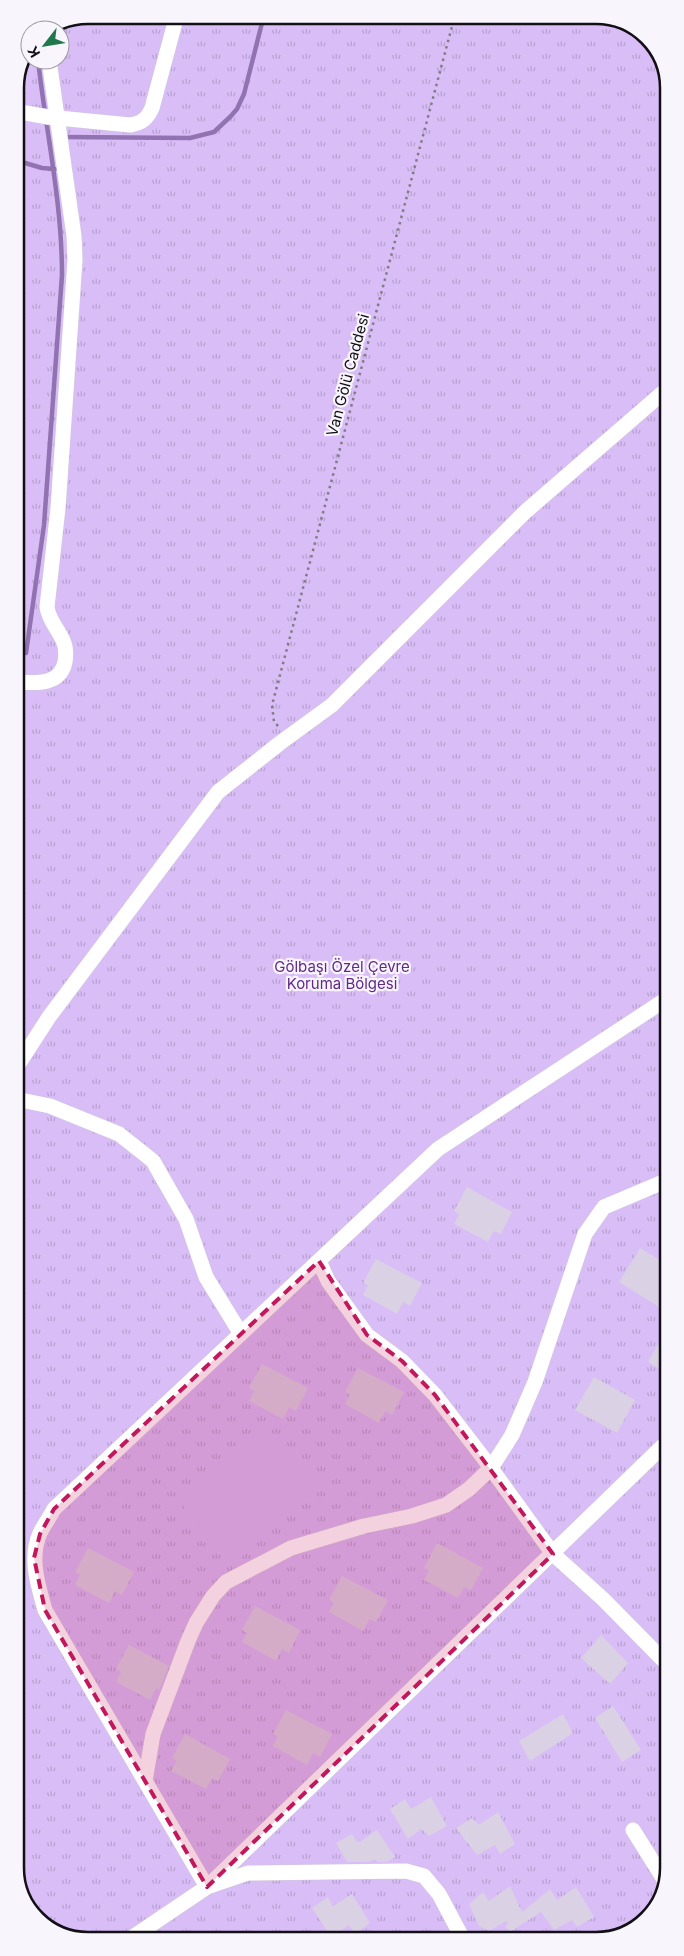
<svg xmlns="http://www.w3.org/2000/svg" width="684" height="1956" viewBox="0 0 684 1956" font-family="Inter,sans-serif">
  <defs>
    <pattern id="park-tufts" width="24" height="20" patternUnits="userSpaceOnUse" patternTransform="scale(1.25)"><rect width="24" height="20" fill="#d9bdf6"/><path d="M3 7l-1-3M5 7V3M7 7l1-3M15 17l-1-3M17 17v-4M19 17l1-3" fill="none" stroke="#b9a1d2"/></pattern>
  </defs>
  <rect width="100%" height="100%" fill="#f9f5fd"/>
  <path fill="url(#park-tufts)" d="M 87,15 L 602,15 L 644,33 L 666,68 L 669,1869 L 654,1913 L 616,1938 L 82,1941 L 40,1923 L 18,1888 L 15,83 L 30,50 L 30,60 L 60,60 L 60,30 L 51,30 Z"/>
  <path fill="#d9bdf6" d="M 257,1426 L 314,1481 L 239,1560 L 182,1505 Z"/>
  <g fill="none" stroke-linecap="round" stroke-linejoin="round">
    <path stroke="#9273b1" stroke-width="4.5" d="M 62,137 L 190,138 L 214,132 L 231,116 L 237,109 L 244,94 L 264,15
      M 15,160 L 42,168 L 55,169
      M 26,653 L 44,525 L 62,275 C 62,202 46,132 38,60"/>
  </g>
  <path fill="#dad1e4" d="M 467,1187 L 512,1212 L 501,1234 L 494,1231 L 488,1242 L 454,1224 L 459,1214 L 454,1211 Z
    M 640,1248 L 668,1265 L 668,1298 L 662,1309 L 619,1282 Z
    M 376,1259 L 422,1283 L 410,1306 L 403,1302 L 397,1314 L 363,1295 L 368,1285 L 363,1283 Z
    M 668,1327 L 668,1374 L 648,1362 Z
    M 262,1364 L 308,1388 L 296,1411 L 289,1407 L 283,1419 L 249,1401 L 254,1391 L 249,1388 Z
    M 358,1368 L 404,1392 L 392,1415 L 385,1411 L 379,1423 L 345,1404 L 350,1395 L 345,1392 Z
    M 594,1377 L 635,1400 L 617,1433 L 575,1410 Z
    M 437,1543 L 483,1568 L 471,1590 L 464,1587 L 458,1598 L 424,1580 L 429,1570 L 424,1568 Z
    M 88,1548 L 134,1572 L 122,1595 L 115,1591 L 109,1603 L 75,1585 L 80,1575 L 75,1572 Z
    M 342,1576 L 388,1600 L 376,1622 L 369,1619 L 363,1631 L 329,1612 L 334,1602 L 329,1600 Z
    M 255,1606 L 300,1630 L 289,1653 L 282,1649 L 276,1661 L 242,1642 L 247,1633 L 242,1630 Z
    M 601,1635 L 628,1663 L 610,1684 L 581,1658 Z
    M 129,1645 L 169,1666 L 159,1690 L 156,1688 L 150,1700 L 116,1682 L 121,1672 L 116,1669 Z
    M 613,1706 L 641,1750 L 622,1762 L 595,1718 Z
    M 286,1710 L 332,1734 L 320,1757 L 313,1753 L 307,1765 L 273,1746 L 278,1736 L 273,1734 Z
    M 563,1714 L 573,1733 L 530,1761 L 519,1741 Z
    M 185,1734 L 230,1759 L 218,1781 L 212,1778 L 206,1789 L 171,1771 L 177,1761 L 172,1758 Z
    M 431,1797 L 447,1826 L 429,1836 L 421,1829 L 408,1839 L 390,1809 L 405,1799 L 411,1809 Z
    M 498,1812 L 515,1844 L 500,1854 L 495,1845 L 477,1855 L 456,1828 L 472,1818 L 479,1825 Z
    M 377,1830 L 395,1857 L 387,1862 L 377,1862 L 376,1859 L 369,1862 L 347,1862 L 336,1843 L 352,1834 L 358,1843 Z
    M 510,1886 L 522,1912 L 550,1889 L 557,1900 L 576,1887 L 594,1917 L 577,1927 L 572,1920 L 554,1930 L 541,1912 L 510,1932 L 505,1926 L 508,1924 L 506,1921 L 489,1931 L 479,1926 L 469,1904 L 483,1892 L 489,1901 Z
    M 352,1894 L 370,1923 L 355,1934 L 349,1925 L 331,1937 L 312,1908 L 328,1897 L 333,1906 Z"/>
  <g fill="none" stroke-linecap="round" stroke-linejoin="round">
    <defs>
      <path id="minor" d="M 15,111 L 48,117 L 130,125 C 142,123 147,119 152,108 L 177,15
        M 16,682 C 35,683 60,686 65,662 C 66,657 66,648 64,643 C 59,629 49,622 47,607 L 58,508 L 75,260 L 74,236 L 49,60
        M 16,1068 L 49,1017 L 218,792 L 280,743 L 332,705 L 525,512 L 667,389
        M 16,1099 L 50,1106 L 119,1134 L 153,1161 L 186,1219 L 206,1277 L 241,1334
        M 319,1261 L 328,1281 L 367,1335 L 402,1361 L 435,1395 L 485,1460 L 553,1554 L 603,1599 L 669,1666
        M 145,1781 L 153,1734 L 188,1641 L 196,1623 L 213,1596 L 226,1582 L 291,1548 L 364,1526 L 412,1516 L 446,1505 L 469,1489 L 491,1468 L 512,1435 L 535,1382 L 585,1234 L 604,1207 L 668,1180
        M 633,1830 L 665,1881
        M 463,1939 L 439,1894 L 424,1876 L 406,1871 L 248,1873 L 207,1887 L 45,1610 C 38,1585 29,1558 40,1533 C 44,1525 50,1517 54,1509 L 438,1149 L 668,998
        M 127,1941 L 207,1887 L 668,1441"/>
    </defs>
    <use href="#minor" stroke="#d1c9db" stroke-width="16"/>
    <path stroke="#807c83" stroke-width="2.5" stroke-dasharray="2.5 4" stroke-linecap="butt" d="M 278,726 L 274,722 L 272,705 L 455,15"/>
    <use href="#minor" stroke="#fff" stroke-width="15"/>
  </g>
  <path fill="#c2185b" fill-opacity="0.2" stroke="#c2185b" stroke-width="4" stroke-dasharray="10 6" stroke-linejoin="round" d="M 319,1261 L 367,1335 L 402,1361 L 435,1395 L 553,1554 L 207,1887 L 45,1610 L 34,1558 L 40,1534 L 54,1509 Z"/>
  <g text-anchor="middle" stroke-width="4.5" stroke-linejoin="round" paint-order="stroke">
    <g font-size="15" fill="#120f15" stroke="#f9f5fd">
      <text transform="translate(348 375) rotate(-75)" y="5">Van Gölü Caddesi</text>
    </g>
    <g font-size="15" fill="#60298b" stroke="#f9f5fd">
      <text x="342" y="972">Gölbaşı Özel Çevre<tspan x="342" dy="17">Koruma Bölgesi</tspan></text>
    </g>
  </g>
  <path d="M0 0H684V1956H0ZM88 24H596A64 64 0 0 1 660 88V1868A64 64 0 0 1 596 1932H88A64 64 0 0 1 24 1868V88A64 64 0 0 1 88 24Z" fill="#f9f5fd" fill-rule="evenodd"/>
  <path fill="none" stroke="#120f15" stroke-width="2.5" d="M88 24H596A64 64 0 0 1 660 88V1868A64 64 0 0 1 596 1932H88A64 64 0 0 1 24 1868V88A64 64 0 0 1 88 24Z"/>
  <g transform="translate(45 45) rotate(239)"><circle r="24" fill="#f9f5fd" stroke="#9d99a0"/>
  <path d="M0-4L9 19L0 12L-9 19Z" fill="#21784c"/>
  <text y="-8" font-size="14" font-weight="bold" text-anchor="middle" fill="#120f15">K</text>
  </g>
</svg>
